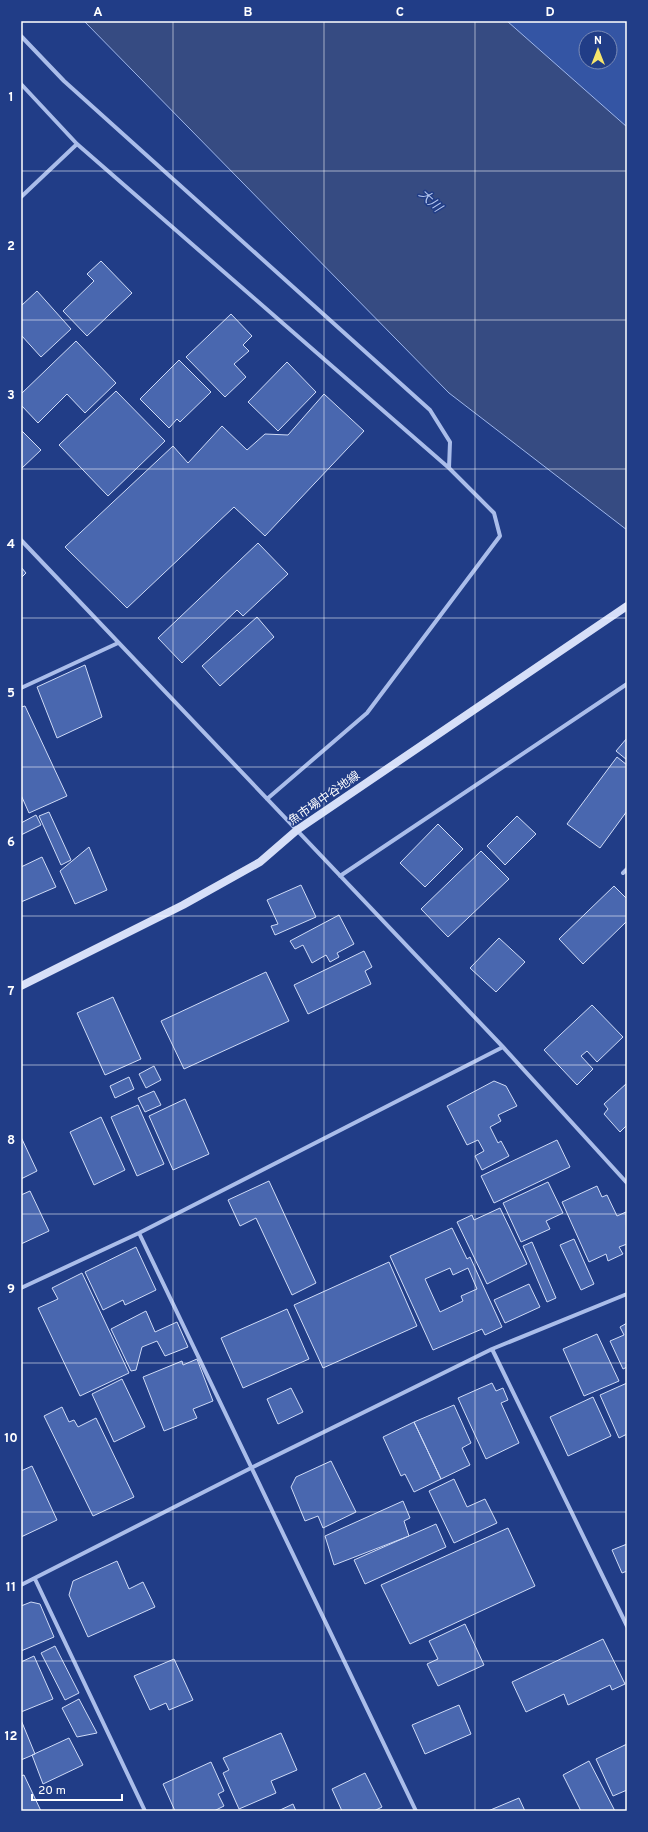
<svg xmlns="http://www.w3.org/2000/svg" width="648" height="1832" viewBox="0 0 648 1832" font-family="Overpass,'Noto Sans JP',sans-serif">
  <rect width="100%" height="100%" fill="#213d87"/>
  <path fill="#3455a4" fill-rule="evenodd" d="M 500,21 L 627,21 L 627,130 ZM 586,38 L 610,38 L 610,62 L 586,62 Z"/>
  <path fill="#364b82" stroke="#9eb6eb" d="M 84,21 L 507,21 L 627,127 L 627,530 L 449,393 Z"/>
  <path fill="#4967af" stroke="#cfdbf7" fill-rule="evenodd" d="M 101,261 L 132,293 L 87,336 L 63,311 L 94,281 L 87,274 Z
    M 37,291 L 71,329 L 41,357 L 21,335 L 21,306 Z
    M 231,314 L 252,336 L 243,345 L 249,351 L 234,364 L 246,377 L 225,397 L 186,357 Z
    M 76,341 L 116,383 L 85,413 L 67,394 L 38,423 L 21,405 L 21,394 Z
    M 179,360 L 211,392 L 180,422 L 177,419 L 169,428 L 140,399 Z
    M 287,362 L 316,392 L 278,431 L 248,402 Z
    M 116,391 L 165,441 L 108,496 L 59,445 Z
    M 324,394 L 364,431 L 265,536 L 234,507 L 127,608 L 65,547 L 173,446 L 188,463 L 222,426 L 247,450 L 265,434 L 288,435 Z
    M 21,430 L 41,450 L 21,469 Z
    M 258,543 L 288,574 L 243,616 L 237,610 L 182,663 L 158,638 Z
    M 21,567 L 26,573 L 21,578 Z
    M 257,617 L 274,637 L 220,686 L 202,666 Z
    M 85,665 L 102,717 L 57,738 L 37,687 Z
    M 25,706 L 67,796 L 29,813 L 21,795 L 21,707 Z
    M 627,738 L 627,760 L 616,751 Z
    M 617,757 L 627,765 L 627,811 L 600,848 L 567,824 Z
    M 49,812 L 71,860 L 61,865 L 39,816 Z
    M 36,815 L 41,825 L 21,835 L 21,823 Z
    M 517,816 L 536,834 L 505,865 L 487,846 Z
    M 438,824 L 463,849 L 425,887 L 400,863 Z
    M 89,847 L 107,890 L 75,904 L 60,871 Z
    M 481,851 L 509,879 L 448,937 L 421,909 Z
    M 42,857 L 56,887 L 21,902 L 21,867 Z
    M 301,885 L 316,917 L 275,935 L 271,926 L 278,924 L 267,900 Z
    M 614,886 L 627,899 L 627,921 L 583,964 L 559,939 Z
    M 339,915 L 354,944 L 337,953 L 339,957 L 330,962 L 326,955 L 312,963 L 303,945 L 295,949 L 290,941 Z
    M 499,938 L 525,962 L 496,992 L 470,968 Z
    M 364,951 L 372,967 L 365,971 L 371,984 L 308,1014 L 294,985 Z
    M 266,972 L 289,1021 L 184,1069 L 161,1021 Z
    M 113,997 L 141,1059 L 105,1075 L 77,1013 Z
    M 592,1005 L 623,1037 L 597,1062 L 587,1051 L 581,1056 L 593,1069 L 577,1085 L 544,1050 Z
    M 154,1066 L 161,1080 L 146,1088 L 139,1074 Z
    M 129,1077 L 134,1089 L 115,1098 L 110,1086 Z
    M 494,1081 L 506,1086 L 517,1106 L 498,1115 L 501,1121 L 490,1127 L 498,1143 L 501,1141 L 509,1156 L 482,1170 L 475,1156 L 484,1151 L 478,1140 L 467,1145 L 447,1106 Z
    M 627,1083 L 627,1128 L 626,1126 L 620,1132 L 604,1114 L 608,1109 L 604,1104 Z
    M 154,1091 L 161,1105 L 145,1112 L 138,1098 Z
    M 185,1099 L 209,1154 L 173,1170 L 149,1116 Z
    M 138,1105 L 164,1164 L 137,1176 L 111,1117 Z
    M 101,1117 L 125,1170 L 94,1185 L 70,1132 Z
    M 21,1137 L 37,1171 L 21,1179 Z
    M 557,1140 L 570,1167 L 494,1203 L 481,1176 Z
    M 269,1181 L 316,1283 L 292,1295 L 256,1218 L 240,1226 L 228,1200 Z
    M 548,1182 L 563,1213 L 546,1221 L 550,1229 L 521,1242 L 503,1203 Z
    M 597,1186 L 602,1197 L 607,1195 L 617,1216 L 626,1212 L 627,1244 L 619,1247 L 623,1254 L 608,1261 L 606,1254 L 589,1262 L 562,1202 Z
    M 30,1191 L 49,1231 L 21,1244 L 21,1195 Z
    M 500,1208 L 527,1264 L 487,1284 L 457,1222 L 472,1215 L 474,1220 Z
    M 452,1228 L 467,1259 L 470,1257 L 502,1327 L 485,1335 L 482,1329 L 433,1350 L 390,1256 ZM 450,1268 L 453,1275 L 468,1268 L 477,1289 L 461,1296 L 463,1301 L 440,1312 L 425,1279 Z
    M 574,1239 L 594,1284 L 581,1290 L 560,1245 Z
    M 532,1242 L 556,1298 L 547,1302 L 523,1246 Z
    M 136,1247 L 156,1290 L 125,1305 L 123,1300 L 103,1310 L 85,1272 Z
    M 389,1262 L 417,1326 L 323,1368 L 294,1305 Z
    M 82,1273 L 129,1373 L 80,1396 L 38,1308 L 58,1299 L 52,1288 Z
    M 529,1284 L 540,1307 L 505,1323 L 494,1300 Z
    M 287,1309 L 309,1359 L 243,1388 L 221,1338 Z
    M 146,1311 L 155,1332 L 177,1322 L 188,1347 L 165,1356 L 157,1341 L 142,1347 L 136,1370 L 131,1371 L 111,1329 Z
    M 627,1323 L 627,1367 L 623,1369 L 610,1341 L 624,1335 L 620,1327 Z
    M 597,1334 L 619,1381 L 584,1396 L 563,1349 Z
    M 197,1359 L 213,1401 L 193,1409 L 197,1418 L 164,1431 L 143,1377 L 182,1361 L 183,1365 Z
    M 122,1379 L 145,1427 L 114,1442 L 92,1394 Z
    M 492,1383 L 496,1391 L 503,1388 L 508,1400 L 501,1403 L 519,1443 L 486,1459 L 458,1398 Z
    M 627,1383 L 627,1434 L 619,1438 L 600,1395 Z
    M 291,1388 L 303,1412 L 278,1424 L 267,1399 Z
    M 593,1397 L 611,1436 L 568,1456 L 550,1417 Z
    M 454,1405 L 471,1443 L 462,1448 L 470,1465 L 441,1479 L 414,1422 Z
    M 62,1407 L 69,1422 L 74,1420 L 78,1427 L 96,1418 L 134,1497 L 93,1516 L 44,1416 Z
    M 414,1422 L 441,1479 L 414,1492 L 405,1474 L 401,1476 L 383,1437 Z
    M 331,1461 L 356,1512 L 323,1528 L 318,1516 L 305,1521 L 291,1487 L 296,1477 Z
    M 32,1466 L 57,1520 L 21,1537 L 21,1471 Z
    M 454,1479 L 467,1507 L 485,1499 L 497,1523 L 454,1543 L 429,1491 Z
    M 403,1501 L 410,1518 L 404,1521 L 409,1536 L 334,1565 L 325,1536 Z
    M 436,1524 L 446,1547 L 365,1584 L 354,1560 Z
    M 508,1528 L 535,1586 L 410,1644 L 381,1585 Z
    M 627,1544 L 627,1571 L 622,1573 L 612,1550 Z
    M 117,1561 L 129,1589 L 143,1582 L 155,1607 L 88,1637 L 69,1595 L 73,1581 Z
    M 31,1602 L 40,1604 L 54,1637 L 21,1651 L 21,1606 Z
    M 465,1624 L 484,1665 L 438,1686 L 427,1664 L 438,1659 L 429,1641 Z
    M 603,1639 L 625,1684 L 612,1690 L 610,1685 L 568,1705 L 564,1694 L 526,1712 L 512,1682 Z
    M 55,1646 L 79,1693 L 65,1700 L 41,1653 Z
    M 34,1656 L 53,1699 L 21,1712 L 21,1662 Z
    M 174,1659 L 193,1700 L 169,1710 L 166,1703 L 150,1710 L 134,1676 Z
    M 79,1699 L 97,1733 L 77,1737 L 62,1708 Z
    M 459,1705 L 471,1734 L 425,1754 L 412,1725 Z
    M 21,1720 L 35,1754 L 21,1760 Z
    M 281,1733 L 297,1770 L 271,1781 L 276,1793 L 239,1809 L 223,1773 L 229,1770 L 223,1758 Z
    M 69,1738 L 83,1765 L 43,1784 L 32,1755 Z
    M 627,1744 L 627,1790 L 613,1796 L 596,1759 Z
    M 589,1761 L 615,1811 L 581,1811 L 563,1775 Z
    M 211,1762 L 224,1791 L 218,1794 L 224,1806 L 214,1811 L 175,1811 L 163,1784 Z
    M 365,1773 L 382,1807 L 374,1811 L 342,1811 L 332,1789 Z
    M 24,1775 L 41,1811 L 21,1811 L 21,1776 Z
    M 519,1798 L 525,1811 L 488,1811 Z
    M 293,1804 L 296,1811 L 278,1811 Z"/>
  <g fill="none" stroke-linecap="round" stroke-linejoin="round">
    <path stroke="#aabdea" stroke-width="4" d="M 21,36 L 64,81 L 430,410 L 450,442 L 449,468 L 494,513 L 500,536 L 367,713 L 267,799
      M 21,84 L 77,144 L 449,468
      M 21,197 L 77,144
      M 21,540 L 503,1047 L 627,1183
      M 21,688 L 118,643
      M 623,873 L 627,869
      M 340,876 L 627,684
      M 139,1233 L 416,1811
      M 21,1288 L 139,1233 L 503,1047
      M 492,1349 L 627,1626
      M 35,1579 L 145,1811
      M 21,1585 L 251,1468 L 492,1349 L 627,1294"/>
    <path stroke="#d6dff8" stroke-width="8" d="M 21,986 L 183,905 L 260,862 L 297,830 L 627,606"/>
  </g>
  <path fill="none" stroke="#fff" stroke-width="1" stroke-opacity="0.55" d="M 173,21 L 173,1811M 324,21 L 324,1811M 475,21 L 475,1811M 21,171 L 627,171M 21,320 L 627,320M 21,469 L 627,469M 21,618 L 627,618M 21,767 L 627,767M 21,916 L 627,916M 21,1065 L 627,1065M 21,1214 L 627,1214M 21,1363 L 627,1363M 21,1512 L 627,1512M 21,1661 L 627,1661"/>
  <g text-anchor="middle" stroke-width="3" stroke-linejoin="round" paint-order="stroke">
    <g font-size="12" fill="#fff" stroke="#213d87">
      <text transform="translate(324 798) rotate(-35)" y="4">魚市場中谷地線</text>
    </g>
    <g font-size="13" font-style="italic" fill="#b6c8f1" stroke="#213d87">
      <text transform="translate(431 200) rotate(44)" y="5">大川</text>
    </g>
  </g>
  <rect width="648" height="1832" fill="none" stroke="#213d87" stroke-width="44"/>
  <g transform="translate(598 50)"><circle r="19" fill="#213d87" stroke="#7a8bb7"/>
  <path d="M0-3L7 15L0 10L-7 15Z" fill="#f7e56b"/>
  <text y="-6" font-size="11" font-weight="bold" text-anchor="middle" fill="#ffffff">N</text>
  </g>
  <path d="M32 1794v6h90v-6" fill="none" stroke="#ffffff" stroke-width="2"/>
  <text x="38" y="1794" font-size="12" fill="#ffffff" stroke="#213d87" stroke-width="3" paint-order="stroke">20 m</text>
  <rect x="22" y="22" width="604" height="1788" fill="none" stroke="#fff" stroke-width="1.5"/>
  <g font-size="13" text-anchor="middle" font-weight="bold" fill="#fff">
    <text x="98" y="16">A</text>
    <text x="248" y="16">B</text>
    <text x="400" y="16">C</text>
    <text x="550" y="16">D</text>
    <text x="11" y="101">1</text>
    <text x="11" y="250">2</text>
    <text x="11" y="399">3</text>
    <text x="11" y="548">4</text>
    <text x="11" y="697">5</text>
    <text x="11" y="846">6</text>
    <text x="11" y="995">7</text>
    <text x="11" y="1144">8</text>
    <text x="11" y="1293">9</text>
    <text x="11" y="1442">10</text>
    <text x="11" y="1591">11</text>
    <text x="11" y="1740">12</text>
  </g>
</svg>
